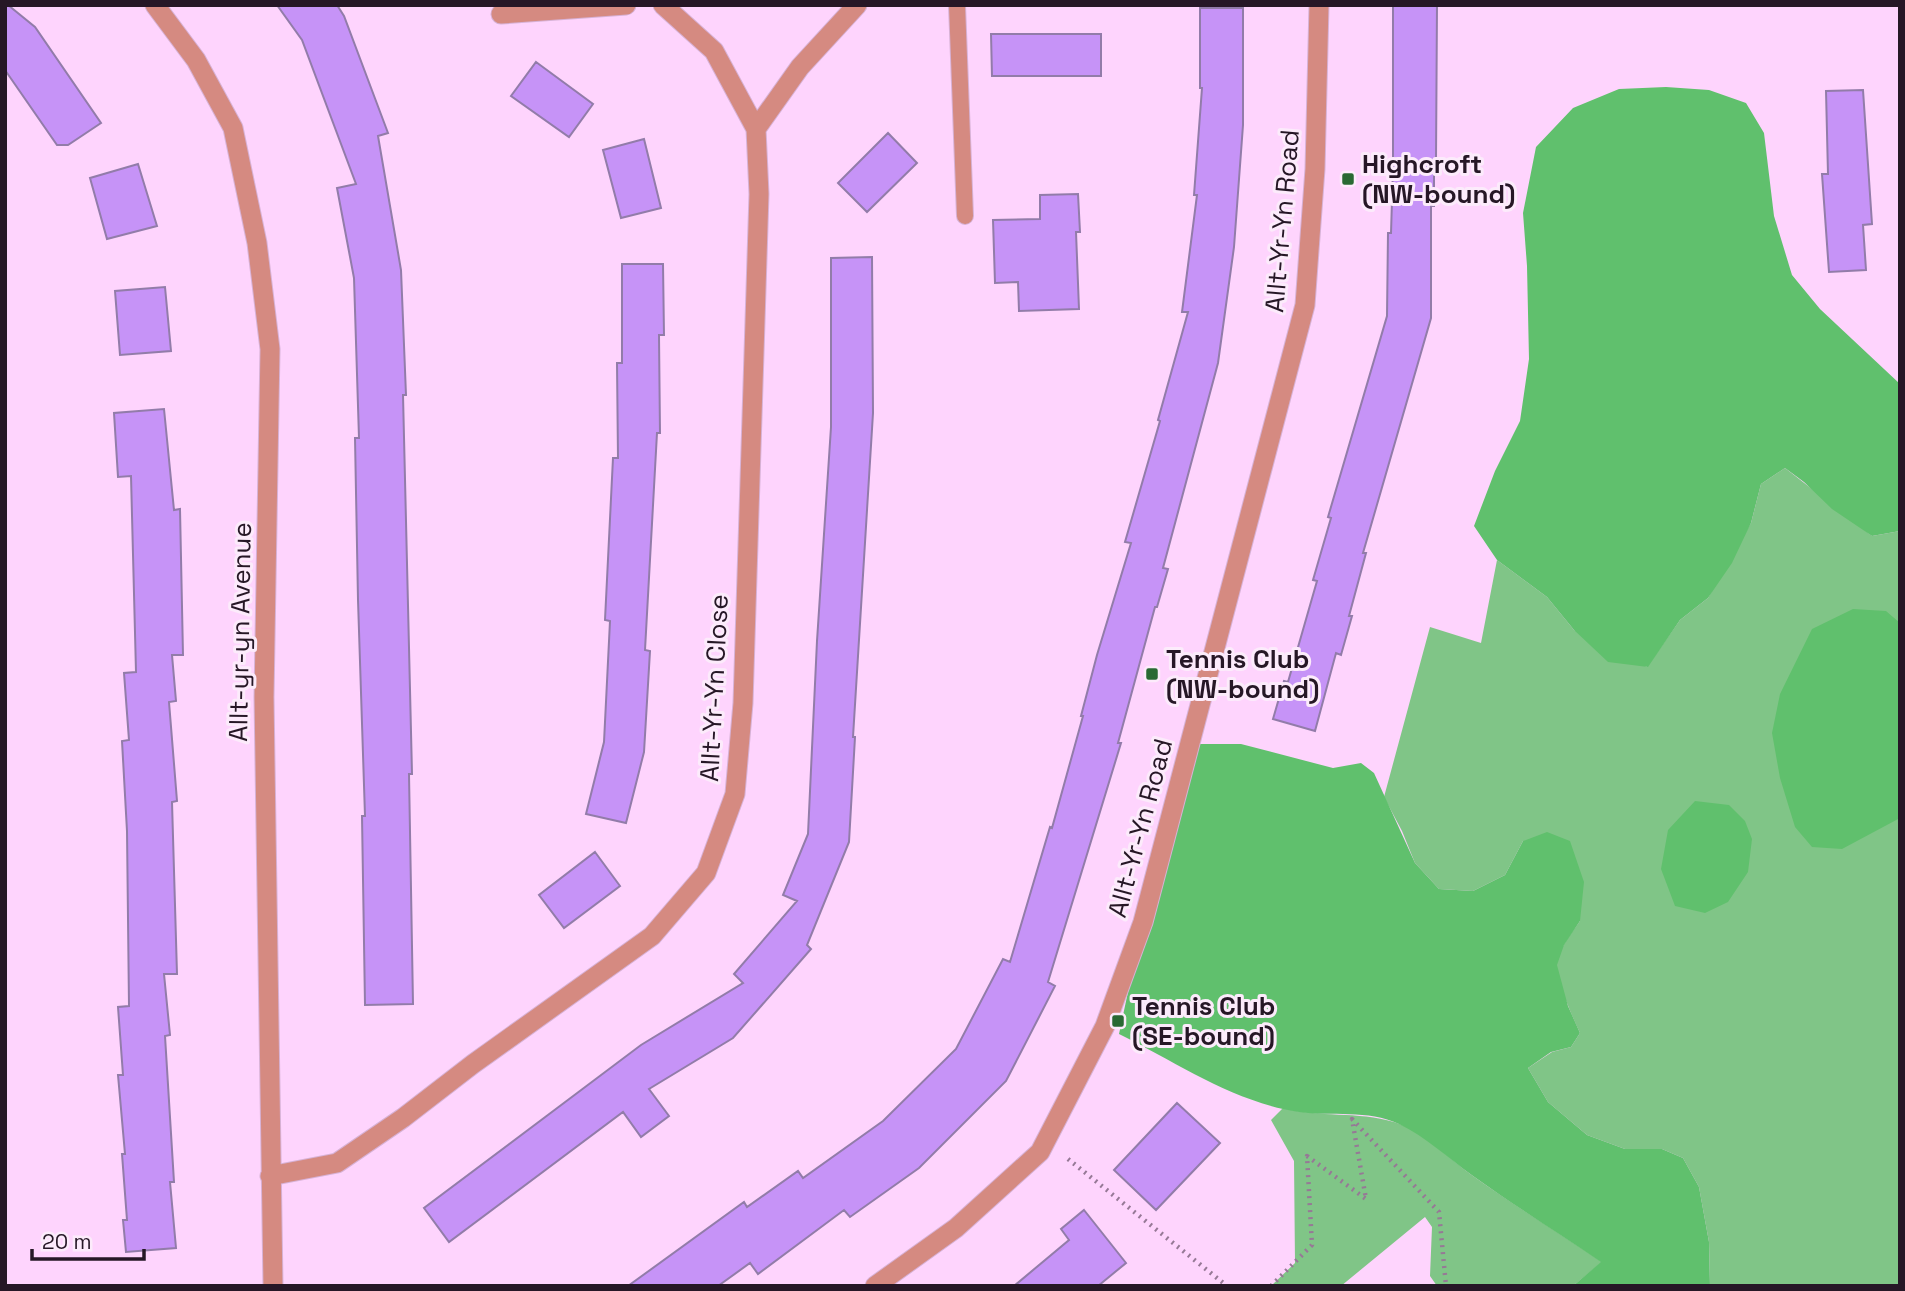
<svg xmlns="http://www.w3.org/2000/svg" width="1905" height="1291" viewBox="0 0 1905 1291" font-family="'Space Grotesk',sans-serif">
  <rect width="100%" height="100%" fill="#fed4fd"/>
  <path fill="#80c587" d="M 1785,468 L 1872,536 L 1900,531 L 1900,1286 L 1710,1286 L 1709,1242 L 1699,1187 L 1683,1158 L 1662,1149 L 1625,1149 L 1587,1135 L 1548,1102 L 1528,1068 L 1552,1052 L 1571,1047 L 1580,1033 C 1573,1018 1556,980 1557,965 C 1557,950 1572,933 1580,921 L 1523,841 L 1505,875 L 1473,891 L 1439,889 L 1415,863 L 1402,831 L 1384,797 L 1430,627 L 1481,643 L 1497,560 L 1547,597 L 1574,630 L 1647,667 L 1680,620 L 1708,598 L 1751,523 L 1761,484 Z
    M 1283,1108 C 1319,1118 1358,1111 1394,1122 C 1424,1131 1448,1158 1473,1176 C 1515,1206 1559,1233 1602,1262 L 1573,1286 L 1437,1286 L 1430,1276 L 1432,1227 L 1425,1217 L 1341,1286 L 1271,1286 L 1295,1263 L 1294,1161 L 1271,1120 Z"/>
  <path fill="#60c06d" d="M 1666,87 L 1709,90 L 1746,103 L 1764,133 L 1774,216 L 1792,275 L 1820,309 L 1900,384 L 1900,531 L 1872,536 L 1832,509 L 1804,482 L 1785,468 L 1761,484 L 1751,523 L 1732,563 L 1708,598 L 1680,620 L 1648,667 L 1608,662 L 1574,630 L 1547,597 L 1497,560 L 1474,526 L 1495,471 L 1520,421 L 1529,359 L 1527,266 L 1523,213 L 1536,147 L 1573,108 L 1619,89 Z
    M 1853,609 L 1886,611 L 1900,623 L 1900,818 L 1842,849 L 1812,847 L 1795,827 L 1780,778 L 1772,733 L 1780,694 L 1812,629 Z
    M 1194,744 L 1241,744 L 1333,768 L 1361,763 L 1374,773 L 1415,863 L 1439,889 L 1473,891 L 1505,875 L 1523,841 L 1547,832 L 1570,841 L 1584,882 L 1580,921 L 1564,945 L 1557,965 L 1568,1006 L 1580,1033 L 1571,1047 L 1551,1052 L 1528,1068 L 1548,1102 L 1587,1135 L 1625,1149 L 1662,1149 L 1683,1158 L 1699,1187 L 1709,1242 L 1710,1286 L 1573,1286 L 1601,1262 C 1558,1233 1515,1206 1473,1176 C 1448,1158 1426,1137 1399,1124 C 1368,1109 1331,1117 1299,1112 C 1233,1102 1178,1063 1119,1034 L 1143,922 Z
    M 1695,801 L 1729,805 L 1745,821 L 1752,839 L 1748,872 L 1728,902 L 1705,913 L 1675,906 L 1661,869 L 1668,830 Z"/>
  <path fill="#c693f7" stroke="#927ca9" stroke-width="2" d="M 5,5 L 8,5 L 35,27 L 101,123 L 68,145 L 57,145 L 5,70 Z
    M 277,5 L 337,5 L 344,16 L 388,133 L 378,136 L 401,270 L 406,395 L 403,395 L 412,774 L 409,774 L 413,1004 L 365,1005 L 362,816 L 365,816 L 358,600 L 355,438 L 359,438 L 354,278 L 337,188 L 356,184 L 302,40 Z
    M 1393,5 L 1437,5 L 1436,159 L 1434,159 L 1434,206 L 1431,206 L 1431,318 L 1363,553 L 1366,553 L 1349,616 L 1352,616 L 1341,655 L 1336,653 L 1315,731 L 1273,719 L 1284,681 L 1288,682 L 1317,581 L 1313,580 L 1331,518 L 1328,517 L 1387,316 L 1388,233 L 1391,233 L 1393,167 Z
    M 1200,8 L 1243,8 L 1243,125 L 1234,247 L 1218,363 L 1163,568 L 1168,569 L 1157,607 L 1155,607 L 1118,743 L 1121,743 L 1048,982 L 1055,986 L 1006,1081 L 919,1168 L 850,1217 L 844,1210 L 758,1274 L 750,1263 L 718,1286 L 628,1286 L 744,1202 L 747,1207 L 798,1171 L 803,1178 L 883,1121 L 956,1049 L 1003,959 L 1010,962 L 1050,827 L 1052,828 L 1083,716 L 1081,716 L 1097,655 L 1131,543 L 1125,542 L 1160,421 L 1158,420 L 1188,312 L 1182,312 L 1197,195 L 1194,195 L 1202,88 L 1200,88 Z
    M 991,34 L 1101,34 L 1101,76 L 992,76 Z
    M 536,62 L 593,104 L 569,137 L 511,96 Z
    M 1863,90 L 1872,224 L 1863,225 L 1866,270 L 1829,272 L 1822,174 L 1828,174 L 1826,91 Z
    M 888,133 L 917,163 L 867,212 L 838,183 Z
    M 644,139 L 661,208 L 621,218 L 603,150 Z
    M 138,164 L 157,226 L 107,239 L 90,178 Z
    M 1078,194 L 1080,232 L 1076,232 L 1079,309 L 1019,311 L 1018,282 L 995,283 L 993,220 L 1040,219 L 1040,195 Z
    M 872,257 L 873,413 L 853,737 L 855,737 L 849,842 L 807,945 L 811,949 L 733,1038 L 649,1089 L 669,1116 L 641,1137 L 623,1112 L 449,1242 L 424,1208 L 641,1045 L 743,983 L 734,974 L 797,901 L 783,895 L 808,834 L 817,641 L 831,427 L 831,258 Z
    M 622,264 L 663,264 L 664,335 L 659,335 L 660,433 L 657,433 L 645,650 L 650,651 L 644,752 L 626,823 L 586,814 L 604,742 L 610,621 L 605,620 L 613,458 L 618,458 L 617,363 L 622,363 Z
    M 165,287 L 171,351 L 120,355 L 115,291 Z
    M 164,409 L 174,510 L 180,509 L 183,655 L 172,655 L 176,701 L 169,702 L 177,801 L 172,802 L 177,974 L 164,974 L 170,1035 L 165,1036 L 174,1182 L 170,1182 L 176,1248 L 126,1252 L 123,1220 L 127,1220 L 122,1154 L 125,1154 L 118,1075 L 123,1075 L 118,1007 L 129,1006 L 127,831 L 122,741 L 129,740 L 124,673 L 136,672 L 131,476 L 118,477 L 114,413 Z
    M 595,852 L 620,886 L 564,928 L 539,895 Z
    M 1177,1103 L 1220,1143 L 1156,1210 L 1114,1170 Z
    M 1084,1210 L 1126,1263 L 1098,1286 L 1014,1286 L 1069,1240 L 1061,1229 Z"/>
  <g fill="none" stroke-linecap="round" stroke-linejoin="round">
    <defs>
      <path id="service" d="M 957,5 L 965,216"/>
      <path id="minor" d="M 155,5 L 196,60 L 233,128 L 257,243 L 270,349 L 264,697 L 273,1286
        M 501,14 L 626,5
        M 756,129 L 800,67 L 857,5
        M 270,1176 L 337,1163 L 403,1118 L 473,1064 L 652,936 L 706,873 L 735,794 L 743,703 L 759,194 L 756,129 L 714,51 L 663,5
        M 875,1286 L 956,1228 L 1040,1152 L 1105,1026 L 1143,922 L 1305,305 L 1315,169 L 1319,5"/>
    </defs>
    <use href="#service" stroke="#d7b2d6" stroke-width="18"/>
    <use href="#minor" stroke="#d7b2d6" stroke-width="21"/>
    <path stroke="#967996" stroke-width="4.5" stroke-dasharray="2 5" stroke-linecap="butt" d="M 1068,1159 L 1227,1286
      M 1271,1286 L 1312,1245 L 1307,1156 L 1366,1199 L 1352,1119 L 1439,1212 L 1446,1286"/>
    <use href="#service" stroke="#d58a81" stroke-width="16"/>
    <use href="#minor" stroke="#d58a81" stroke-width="19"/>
  </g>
  <g fill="#296933" stroke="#fcebfb" stroke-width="2.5">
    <rect x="1341" y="172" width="14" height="14" rx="3.5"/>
    <rect x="1145" y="667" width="14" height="14" rx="3.5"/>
    <rect x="1111" y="1014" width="14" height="14" rx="3.5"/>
  </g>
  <g text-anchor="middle" stroke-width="6" stroke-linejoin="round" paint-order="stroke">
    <g font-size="26" font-weight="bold" fill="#261726" stroke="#fcebfb" text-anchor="start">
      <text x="1362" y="173">Highcroft<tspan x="1362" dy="30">(NW-bound)</tspan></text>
      <text x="1166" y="668">Tennis Club<tspan x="1166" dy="30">(NW-bound)</tspan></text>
      <text x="1132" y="1015">Tennis Club<tspan x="1132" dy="30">(SE-bound)</tspan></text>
    </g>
    <g font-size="26" fill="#261726" stroke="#fcebfb">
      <text transform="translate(1282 221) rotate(-85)" y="9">Allt-Yr-Yn Road</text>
      <text transform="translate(240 632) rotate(-89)" y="9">Allt-yr-yn Avenue</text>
      <text transform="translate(714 688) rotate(-87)" y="9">Allt-Yr-Yn Close</text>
      <text transform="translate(1140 828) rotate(-75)" y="9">Allt-Yr-Yn Road</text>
    </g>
  </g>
  <rect width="1905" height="1291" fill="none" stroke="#261726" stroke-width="14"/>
  <path d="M32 1249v10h112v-10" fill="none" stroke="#261726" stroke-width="3.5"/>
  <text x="42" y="1249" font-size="21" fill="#261726" stroke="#fcebfb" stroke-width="5" paint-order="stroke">20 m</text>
</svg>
